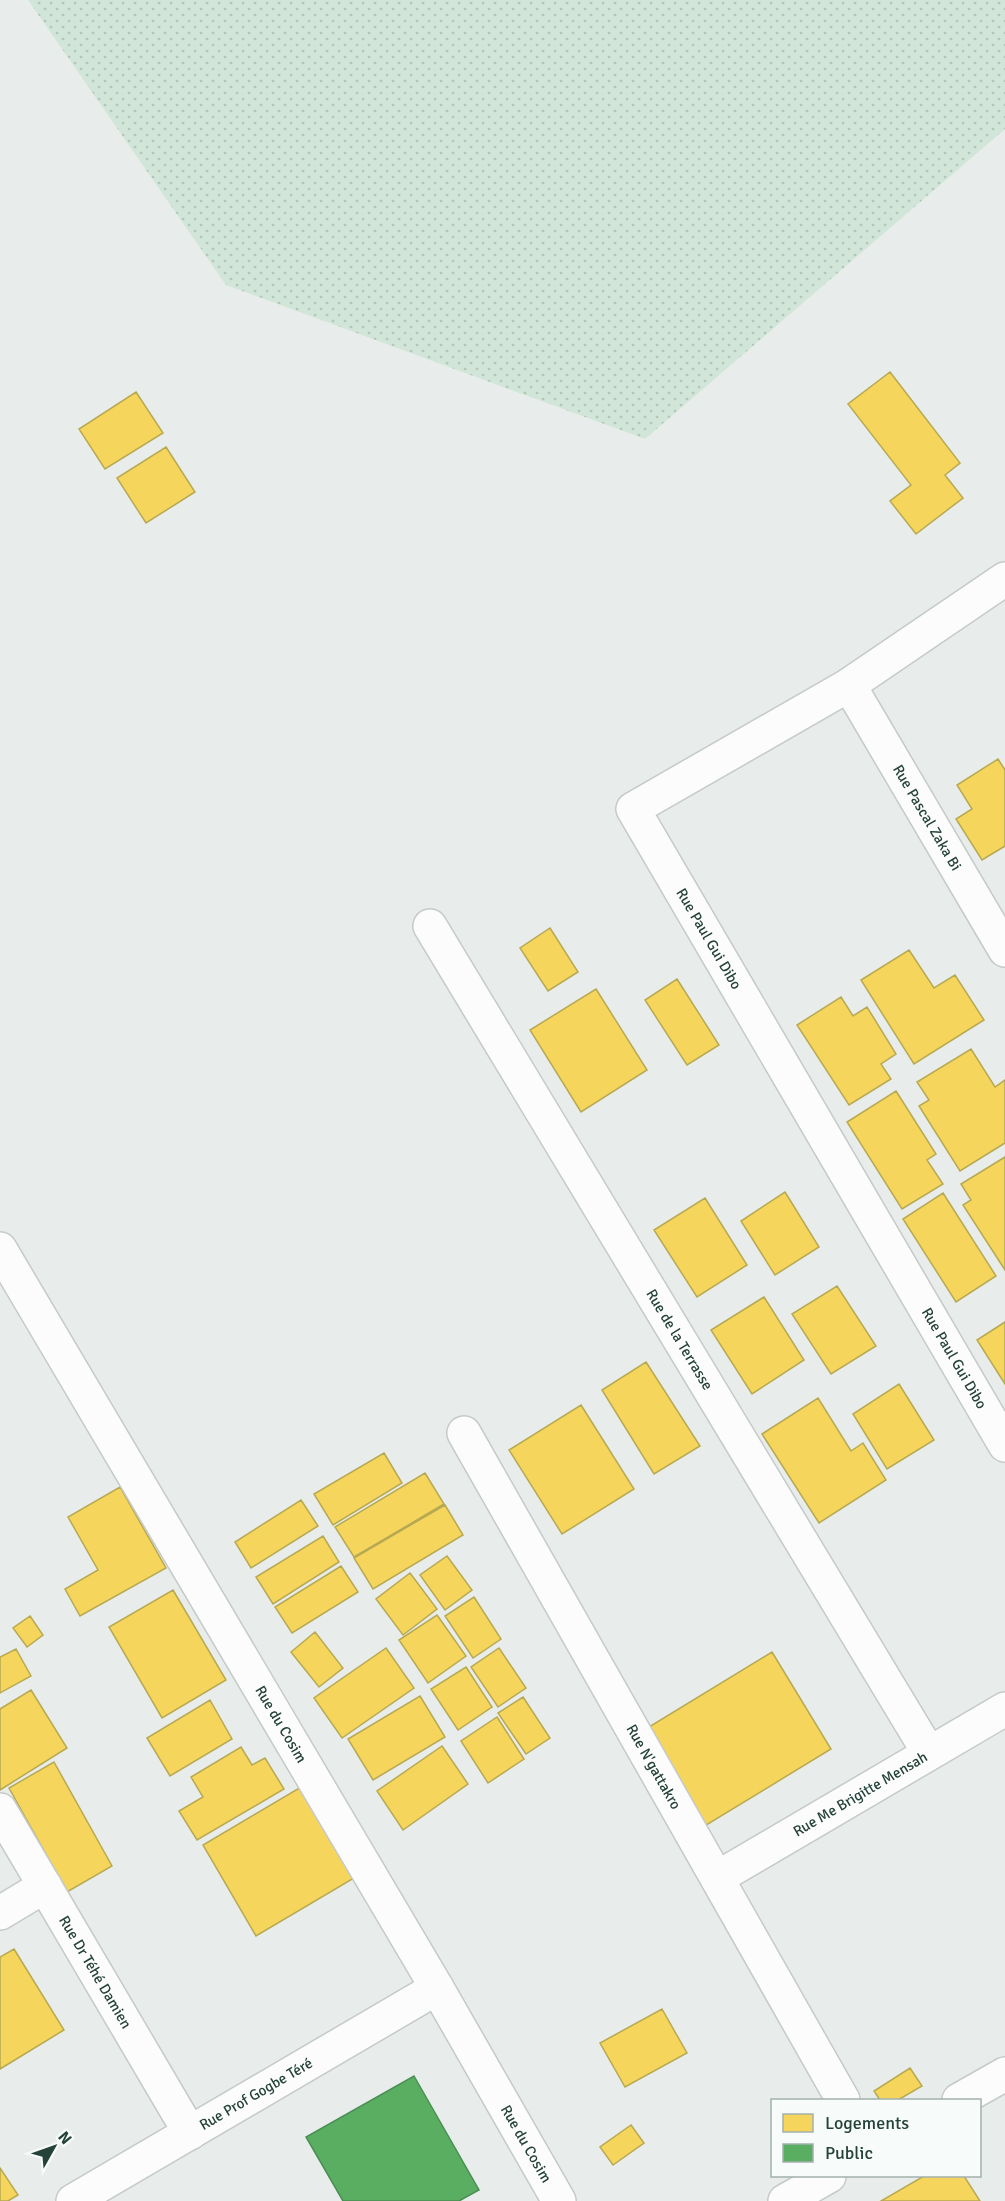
<svg xmlns="http://www.w3.org/2000/svg" width="1005" height="2201" viewBox="0 0 1005 2201" font-family="Signika,sans-serif">
  <defs>
    <pattern id="grass-dots" width="8" height="8" patternUnits="userSpaceOnUse" patternTransform="scale(1.5)"><rect width="8" height="8" fill="#d1e6d8"/><path d="M2 2h.1M6 6h.1" fill="none" stroke="#b3c6ba" stroke-width="1.8" stroke-linecap="round"/></pattern>
  </defs>
  <rect width="100%" height="100%" fill="#e8edeb"/>
  <path fill="url(#grass-dots)" d="M 28,0 L 1005,0 L 1005,129 L 645,439 L 226,285 Z"/>
  <path fill="#f6d55c" stroke="#b7a952" stroke-width="1.5" d="M 890,372 L 960,463 L 945,475 L 963,498 L 916,534 L 890,501 L 911,485 L 848,404 Z
    M 136,392 L 163,433 L 105,469 L 79,429 Z
    M 166,447 L 195,492 L 146,523 L 117,478 Z
    M 998,759 L 1005,770 L 1005,846 L 982,860 L 956,819 L 972,809 L 957,785 Z
    M 550,928 L 578,972 L 548,991 L 520,948 Z
    M 909,950 L 934,988 L 955,975 L 984,1020 L 914,1064 L 861,980 Z
    M 677,979 L 719,1045 L 687,1065 L 645,1000 Z
    M 596,989 L 647,1070 L 581,1112 L 530,1030 Z
    M 841,997 L 853,1016 L 867,1007 L 896,1054 L 881,1064 L 891,1079 L 849,1105 L 797,1025 Z
    M 971,1049 L 995,1087 L 1005,1080 L 1005,1143 L 960,1171 L 919,1106 L 929,1100 L 917,1082 Z
    M 896,1091 L 936,1154 L 927,1160 L 943,1184 L 902,1209 L 847,1122 Z
    M 1005,1157 L 1005,1270 L 963,1205 L 971,1200 L 961,1184 Z
    M 785,1192 L 819,1247 L 775,1275 L 741,1221 Z
    M 943,1193 L 996,1276 L 956,1302 L 903,1219 Z
    M 705,1198 L 747,1265 L 697,1297 L 654,1230 Z
    M 837,1286 L 876,1346 L 831,1374 L 792,1314 Z
    M 764,1297 L 804,1360 L 752,1394 L 711,1330 Z
    M 1005,1322 L 1005,1384 L 977,1340 Z
    M 646,1362 L 700,1446 L 654,1474 L 602,1390 Z
    M 899,1384 L 934,1440 L 887,1469 L 853,1414 Z
    M 818,1398 L 851,1451 L 863,1443 L 886,1480 L 819,1523 L 762,1434 Z
    M 581,1405 L 634,1489 L 562,1534 L 509,1450 Z
    M 384,1453 L 402,1483 L 333,1525 L 314,1494 Z
    M 425,1473 L 444,1504 L 354,1557 L 335,1527 Z
    M 120,1487 L 166,1568 L 80,1616 L 65,1589 L 98,1570 L 68,1517 Z
    M 301,1500 L 318,1526 L 251,1568 L 235,1542 Z
    M 445,1505 L 463,1535 L 373,1589 L 354,1558 Z
    M 323,1536 L 339,1562 L 273,1604 L 256,1577 Z
    M 447,1556 L 472,1590 L 445,1610 L 420,1575 Z
    M 341,1566 L 358,1592 L 292,1633 L 275,1607 Z
    M 410,1573 L 437,1609 L 403,1635 L 376,1599 Z
    M 173,1590 L 226,1680 L 162,1718 L 109,1627 Z
    M 474,1597 L 501,1639 L 473,1658 L 445,1616 Z
    M 437,1615 L 466,1656 L 428,1683 L 399,1640 Z
    M 30,1616 L 43,1635 L 27,1647 L 13,1628 Z
    M 315,1632 L 343,1668 L 319,1687 L 291,1652 Z
    M 386,1648 L 414,1688 L 342,1738 L 314,1698 Z
    M 499,1648 L 526,1688 L 498,1707 L 471,1667 Z
    M 16,1649 L 31,1676 L 0,1693 L 0,1657 Z
    M 772,1652 L 831,1749 L 703,1827 L 644,1730 Z
    M 466,1667 L 492,1707 L 458,1730 L 431,1689 Z
    M 31,1690 L 67,1748 L 0,1790 L 0,1709 Z
    M 420,1696 L 445,1737 L 373,1780 L 348,1739 Z
    M 523,1697 L 550,1738 L 526,1754 L 498,1713 Z
    M 210,1700 L 232,1739 L 170,1776 L 147,1738 Z
    M 497,1717 L 524,1759 L 488,1783 L 461,1741 Z
    M 442,1746 L 468,1784 L 403,1830 L 377,1791 Z
    M 241,1747 L 252,1765 L 265,1758 L 284,1789 L 197,1840 L 179,1811 L 203,1797 L 191,1777 Z
    M 54,1762 L 112,1866 L 67,1892 L 9,1788 Z
    M 301,1787 L 354,1878 L 256,1936 L 203,1845 Z
    M 14,1949 L 64,2030 L 0,2069 L 0,1957 Z
    M 662,2009 L 687,2053 L 625,2087 L 600,2043 Z
    M 910,2068 L 922,2086 L 898,2100 L 880,2100 L 874,2091 Z
    M 631,2125 L 644,2143 L 613,2165 L 600,2147 Z
    M 0,2168 L 18,2195 L 8,2201 L 0,2201 Z
    M 924,2176 L 964,2176 L 980,2201 L 881,2201 Z"/>
  <path fill="#5aae61" stroke="#4a8e55" stroke-width="1.5" d="M 414,2076 L 479,2190 L 459,2201 L 343,2201 L 306,2137 Z"/>
  <g fill="none" stroke-linecap="round" stroke-linejoin="round">
    <defs>
      <g id="minor">
        <path id="s1" d="M 1005,579 L 849,685 L 633,809 L 1005,1445"/>
        <path id="s2" d="M 849,685 L 1005,950"/>
        <path id="s3" d="M 430,926 L 929,1753"/>
        <path id="s4" d="M 0,1249 L 437,1988 L 559,2201"/>
        <path id="s5" d="M 464,1433 L 843,2100"/>
        <path id="s6" d="M 0,1810 L 190,2133"/>
        <path id="s7" d="M 717,1878 L 1005,1709"/>
        <path d="M 0,1913 L 45,1886"/>
        <path id="s8" d="M 73,2201 L 437,1988"/>
      </g>
      <path id="tertiary" d="M 959,2100 L 1005,2074
        M 785,2201 L 829,2176"/>
    </defs>
    <use href="#minor" stroke="#c5cac8" stroke-width="36"/>
    <use href="#tertiary" stroke="#c5cac8" stroke-width="36"/>
    <use href="#minor" stroke="#fcfcfc" stroke-width="33"/>
    <use href="#tertiary" stroke="#fcfcfc" stroke-width="33"/>
  </g>
  <g text-anchor="middle" stroke-width="6" stroke-linejoin="round" paint-order="stroke">
    <g font-size="15" fill="#24423a" stroke="#f7fbf9">
      <text dy="5" stroke="none"><textPath href="#s2" startOffset="154">Rue Pascal Zaka Bi</textPath></text>
      <text dy="5" stroke="none"><textPath href="#s1" startOffset="588">Rue Paul Gui Dibo</textPath></text>
      <text dy="5" stroke="none"><textPath href="#s3" startOffset="483">Rue de la Terrasse</textPath></text>
      <text dy="5" stroke="none"><textPath href="#s1" startOffset="1074">Rue Paul Gui Dibo</textPath></text>
      <text dy="5" stroke="none"><textPath href="#s4" startOffset="552">Rue du Cosim</textPath></text>
      <text dy="5" stroke="none"><textPath href="#s5" startOffset="384">Rue N'gattakro</textPath></text>
      <text dy="5" stroke="none"><textPath href="#s7" startOffset="166">Rue Me Brigitte Mensah</textPath></text>
      <text dy="5" stroke="none"><textPath href="#s6" startOffset="188">Rue Dr Téhé Damien</textPath></text>
      <text dy="5" stroke="none"><textPath href="#s8" startOffset="212">Rue Prof Gogbe Téré</textPath></text>
      <text dy="5" stroke="none"><textPath href="#s4" startOffset="1038">Rue du Cosim</textPath></text>
    </g>
  </g>
  <rect x="771" y="2099" width="210" height="78" fill="#f7fbf9" stroke="#a3b1ad" stroke-width="1.5"/>
  <rect x="783" y="2114" width="30" height="18" fill="#f6d55c" stroke="#a3b1ad" stroke-width="1.5"/>
  <text x="825" y="2129" font-size="18" fill="#24423a">Logements</text>
  <rect x="783" y="2144" width="30" height="18" fill="#5aae61" stroke="#a3b1ad" stroke-width="1.5"/>
  <text x="825" y="2159" font-size="18" fill="#24423a">Public</text>
  <g transform="translate(54 2147) rotate(50)" stroke="#f7fbf9" stroke-width="4.5" paint-order="stroke">
  <path d="M0-4.5L10 22L0 15L-10 22Z" fill="#24423a"/>
  <text y="-9" font-size="16" font-weight="bold" text-anchor="middle" fill="#24423a">N</text>
  </g>
</svg>
